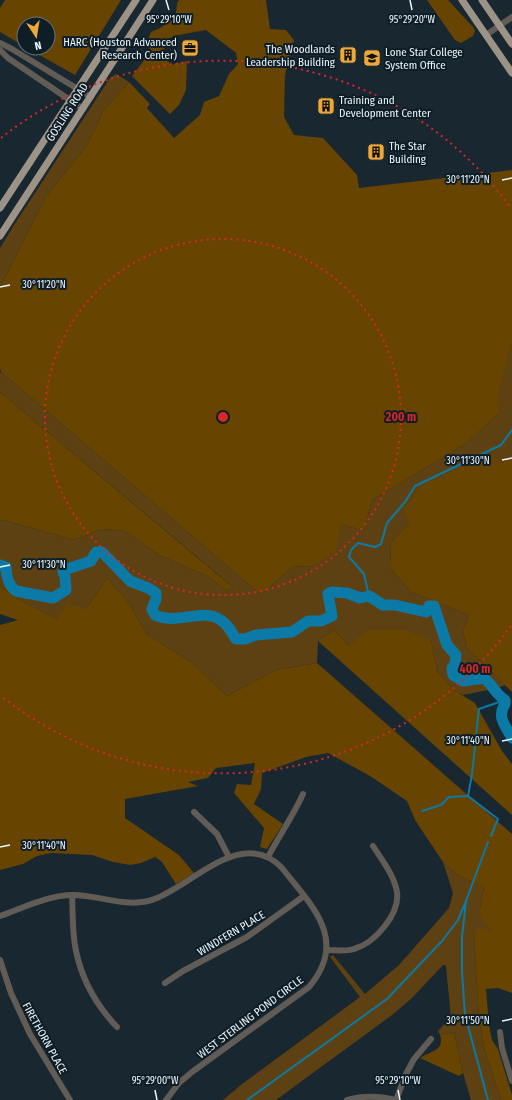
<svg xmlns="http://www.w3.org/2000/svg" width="512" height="1100" viewBox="0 0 512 1100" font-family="'Fira Sans Condensed',sans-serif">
  <rect width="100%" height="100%" fill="#192730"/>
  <path fill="#5d4113" d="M 116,74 L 129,82 L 104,110 L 86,147 L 47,195 L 0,287 L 0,248 L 14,225 L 110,78 Z
    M 512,344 L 512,457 L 501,462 L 409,523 L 391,542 L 390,568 L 411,592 L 469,615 L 463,632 L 467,648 L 505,685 L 498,688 L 497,685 L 492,688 L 493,689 L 463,695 L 454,690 L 437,671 L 431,640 L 349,646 L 334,630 L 318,641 L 317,663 L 276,670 L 227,696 L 190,661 L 147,635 L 129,603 L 107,578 L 86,609 L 57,619 L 18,599 L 0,586 L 0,521 L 3,520 L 74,540 L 102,529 L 125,531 L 159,555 L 207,576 L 227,591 L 233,587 L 0,392 L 0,373 L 1,372 L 261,595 L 292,567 L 312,566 L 341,524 L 364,531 L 372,500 L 467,443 L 500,412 L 497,392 Z
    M 443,862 L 457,875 L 484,887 L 480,908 L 492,931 L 474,935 L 479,1019 L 485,1051 L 501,1100 L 471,1100 L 463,1073 L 454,1032 L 440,1035 L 438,1031 L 451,1017 L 446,967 L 445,965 L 443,965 L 412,998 L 392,1015 L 276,1100 L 223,1100 L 242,1084 L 360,997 L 330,957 L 333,955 L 365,994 L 399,965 L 449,908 L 453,893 Z"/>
  <path fill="#674400" d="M 5,0 L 121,0 L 75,75 L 27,48 L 48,48 L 48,24 L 24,24 L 24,46 L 0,32 L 0,8 Z
    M 179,0 L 266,0 L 270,29 L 286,30 L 294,40 L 285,75 L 284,117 L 294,135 L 323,138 L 357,175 L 359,188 L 512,170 L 512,344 L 498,392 L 500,412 L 467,443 L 372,500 L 364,531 L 341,524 L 335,553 L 312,566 L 292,567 L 261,595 L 1,372 L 0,368 L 0,287 L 47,195 L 86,147 L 104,110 L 129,82 L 150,104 L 147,108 L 174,138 L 200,115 L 204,102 L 219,96 L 229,74 L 238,64 L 236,53 L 206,30 L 173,36 L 165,43 L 163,55 L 171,65 L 187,61 L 186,90 L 179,105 L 170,114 L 132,76 L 151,51 L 147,42 L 151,32 L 162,27 L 176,13 L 177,3 Z
    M 427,0 L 448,0 L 473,27 L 475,31 L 473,36 L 461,43 L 455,40 Z
    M 0,392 L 217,574 L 233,587 L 227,591 L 207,576 L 159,555 L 125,531 L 102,529 L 74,540 L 3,520 L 0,521 Z
    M 489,453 L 501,462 L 512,457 L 512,692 L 467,648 L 463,632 L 469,615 L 411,592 L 390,568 L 391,542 L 409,523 L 404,509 L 420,486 Z
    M 107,578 L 129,603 L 147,635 L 190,661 L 227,696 L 276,670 L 317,663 L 512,834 L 512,993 L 498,988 L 486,989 L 489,1025 L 492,1040 L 498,1049 L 512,1095 L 512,1100 L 501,1100 L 485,1051 L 479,1019 L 474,935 L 478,927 L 492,931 L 481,917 L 480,908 L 484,887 L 457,875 L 443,862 L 415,820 L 407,801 L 370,776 L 328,753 L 306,757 L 262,773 L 261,789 L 254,804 L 283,824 L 267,849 L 260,847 L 264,828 L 234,793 L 237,784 L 251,785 L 255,763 L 216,768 L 208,778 L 188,782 L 198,786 L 125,799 L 125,818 L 179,855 L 194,873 L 176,884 L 162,862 L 155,857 L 141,863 L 130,865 L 113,862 L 92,855 L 51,853 L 37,856 L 23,864 L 0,870 L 0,625 L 18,620 L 0,614 L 0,586 L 18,599 L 57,619 L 67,604 L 86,609 Z
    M 401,629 L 431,640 L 437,671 L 454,690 L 475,703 L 502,751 L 512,764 L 512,815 L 318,641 L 334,630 L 349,646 L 366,631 Z
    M 454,1032 L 463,1073 L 459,1076 L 420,1058 C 430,1051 445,1051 440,1035 Z"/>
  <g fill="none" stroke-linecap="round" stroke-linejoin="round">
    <path stroke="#0c7aa6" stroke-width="2" d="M 369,596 L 364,574 L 349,557 L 351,550 L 358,543 L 375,547 L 381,544 L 387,523 L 405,502 L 415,486 L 501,445 L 512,430
      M 422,811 L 441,805 L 449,797 L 468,796
      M 491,836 L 498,819 L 468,796 L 472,774 L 479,709 L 505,700
      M 488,842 L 466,901 L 462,937 L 462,972 L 465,1015 L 488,1100
      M 247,1100 L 387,999 L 442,941 L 458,920 L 466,901"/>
    <path stroke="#0c7aa6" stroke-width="11" d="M 0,565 L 6,567 C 6,576 9,586 16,591 L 53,598 L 66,590 L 65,577 L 63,572 L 67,569 L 91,561 L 96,552 L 102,552 L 130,581 L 148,588 L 156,593 L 156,599 L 152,609 L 155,615 C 177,625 201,609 217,618 C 226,622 231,631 236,639 L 245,639 L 256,635 L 292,632 L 308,621 L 321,621 L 332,616 L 328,594 L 332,592 L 347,593 L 360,598 L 369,596 L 383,605 L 395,605 L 426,612 L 429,606 L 434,606 L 447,645 L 456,655 L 455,664 L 452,668 L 453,675 L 463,681 L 484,678 C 493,685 495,694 505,700 L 505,704 C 496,718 506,726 512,738"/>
    <path stroke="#615c56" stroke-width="6" d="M 486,35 L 512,17
      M 0,43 L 12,49 L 91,97
      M 0,50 L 8,58 L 83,109
      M 194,812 L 217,834 L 229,857
      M 268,857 C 279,836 293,816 303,794
      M 72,895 C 73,914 72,933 76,951 C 82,980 97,1006 117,1027
      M 0,916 C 23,908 48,895 73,895 C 101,895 130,910 157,898 C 194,883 243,827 282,868 C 312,906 349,940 309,987 L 192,1072 L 179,1083 L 166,1100
      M 327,950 C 336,950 345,952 354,949 C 375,943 400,914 397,892 C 394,875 382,860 373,846
      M 0,960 L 11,993 L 30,1034 L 70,1100
      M 165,983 L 183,971 L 247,937 L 304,896
      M 500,1032 L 502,1048 L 512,1081
      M 347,1100 C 364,1095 380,1096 396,1100
      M 396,1100 L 406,1074 L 414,1059 L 431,1039"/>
    <path stroke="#9c9386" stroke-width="7" d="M 462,0 L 512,73
      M 482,0 L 512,44
      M 0,208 L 136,0
      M 0,236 L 153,0"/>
  </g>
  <path fill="none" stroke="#edf6fc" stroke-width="1.5" d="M 166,0 L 169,10M 410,0 L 412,10M 502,180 L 512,178M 0,287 L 10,285M 502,460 L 512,458M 0,567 L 10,565M 502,741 L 512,739M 0,847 L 10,845M 502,1021 L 512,1019M 155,1090 L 157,1100M 398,1090 L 400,1100"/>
  <g fill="none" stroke="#d62828" stroke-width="2" stroke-dasharray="2 4">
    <circle cx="223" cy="417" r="178"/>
    <path d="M511 626A356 356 0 0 1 1 696M1 138A356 356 0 0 1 511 208"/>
  </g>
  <defs>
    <symbol id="office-square" viewBox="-11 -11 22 22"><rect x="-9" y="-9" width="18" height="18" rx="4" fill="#eca93a" stroke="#0f1e26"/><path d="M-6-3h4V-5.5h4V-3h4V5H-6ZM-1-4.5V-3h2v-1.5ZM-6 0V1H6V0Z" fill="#111"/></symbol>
    <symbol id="building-square" viewBox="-11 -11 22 22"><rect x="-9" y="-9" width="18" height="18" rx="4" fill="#eca93a" stroke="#0f1e26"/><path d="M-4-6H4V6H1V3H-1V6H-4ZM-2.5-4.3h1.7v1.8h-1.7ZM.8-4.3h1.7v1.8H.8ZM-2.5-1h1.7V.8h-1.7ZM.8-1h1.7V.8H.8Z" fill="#111"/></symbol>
    <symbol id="university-square" viewBox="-11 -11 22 22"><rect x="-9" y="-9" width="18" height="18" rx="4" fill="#eca93a" stroke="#0f1e26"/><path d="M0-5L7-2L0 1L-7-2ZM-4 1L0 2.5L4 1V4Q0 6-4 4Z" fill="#111"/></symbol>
  </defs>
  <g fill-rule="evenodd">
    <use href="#office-square" x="180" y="38" width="20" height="20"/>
    <use href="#building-square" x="338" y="45" width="20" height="20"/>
    <use href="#university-square" x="362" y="48" width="20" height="20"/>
    <use href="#building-square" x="316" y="96" width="20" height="20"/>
    <use href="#building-square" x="366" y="142" width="20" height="20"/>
  </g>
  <g text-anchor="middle" stroke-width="4" stroke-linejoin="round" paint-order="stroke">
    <g font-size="11" fill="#edf6fc" stroke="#0f1e26" text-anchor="start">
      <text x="177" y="46" text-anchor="end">HARC (Houston Advanced<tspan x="177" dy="13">Research Center)</tspan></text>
      <text x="335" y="53" text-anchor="end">The Woodlands<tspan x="335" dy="13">Leadership Building</tspan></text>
      <text x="385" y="56">Lone Star College<tspan x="385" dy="13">System Office</tspan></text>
      <text x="339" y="104">Training and<tspan x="339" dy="13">Development Center</tspan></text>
      <text x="389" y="150">The Star<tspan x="389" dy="13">Building</tspan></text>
    </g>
    <g font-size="11" fill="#edf6fc" stroke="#0f1e26">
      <text transform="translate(67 112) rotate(-57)" y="4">GOSLING ROAD</text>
      <text transform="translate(231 933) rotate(-31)" y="4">WINDFERN PLACE</text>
      <text transform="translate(250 1017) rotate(-37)" y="4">WEST STERLING POND CIRCLE</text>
      <text transform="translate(45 1038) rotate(61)" y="4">FIRETHORN PLACE</text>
    </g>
  </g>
  <g font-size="10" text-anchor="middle" fill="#edf6fc" stroke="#0f1e26" stroke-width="4" stroke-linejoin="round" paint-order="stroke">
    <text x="169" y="23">95°29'10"W</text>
    <text x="412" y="23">95°29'20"W</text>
    <text x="468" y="183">30°11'20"N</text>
    <text x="44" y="288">30°11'20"N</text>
    <text x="468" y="464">30°11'30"N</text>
    <text x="44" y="568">30°11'30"N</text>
    <text x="468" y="744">30°11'40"N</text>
    <text x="44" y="849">30°11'40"N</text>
    <text x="468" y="1024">30°11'50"N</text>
    <text x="155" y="1084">95°29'00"W</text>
    <text x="398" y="1084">95°29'10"W</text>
  </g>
  <circle cx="223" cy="417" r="6" fill="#d62828" stroke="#0f1e26" stroke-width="2"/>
  <g font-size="12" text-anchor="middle" font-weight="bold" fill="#d62828" stroke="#0f1e26" stroke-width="4" stroke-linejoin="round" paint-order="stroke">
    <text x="401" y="421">200 m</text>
    <text x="475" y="673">400 m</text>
  </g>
  <g transform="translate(36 36) rotate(168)"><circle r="19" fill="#0f1e26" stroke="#68747c"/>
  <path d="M0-3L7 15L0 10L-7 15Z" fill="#eca93a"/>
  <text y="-6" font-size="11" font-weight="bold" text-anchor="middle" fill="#edf6fc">N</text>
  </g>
</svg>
